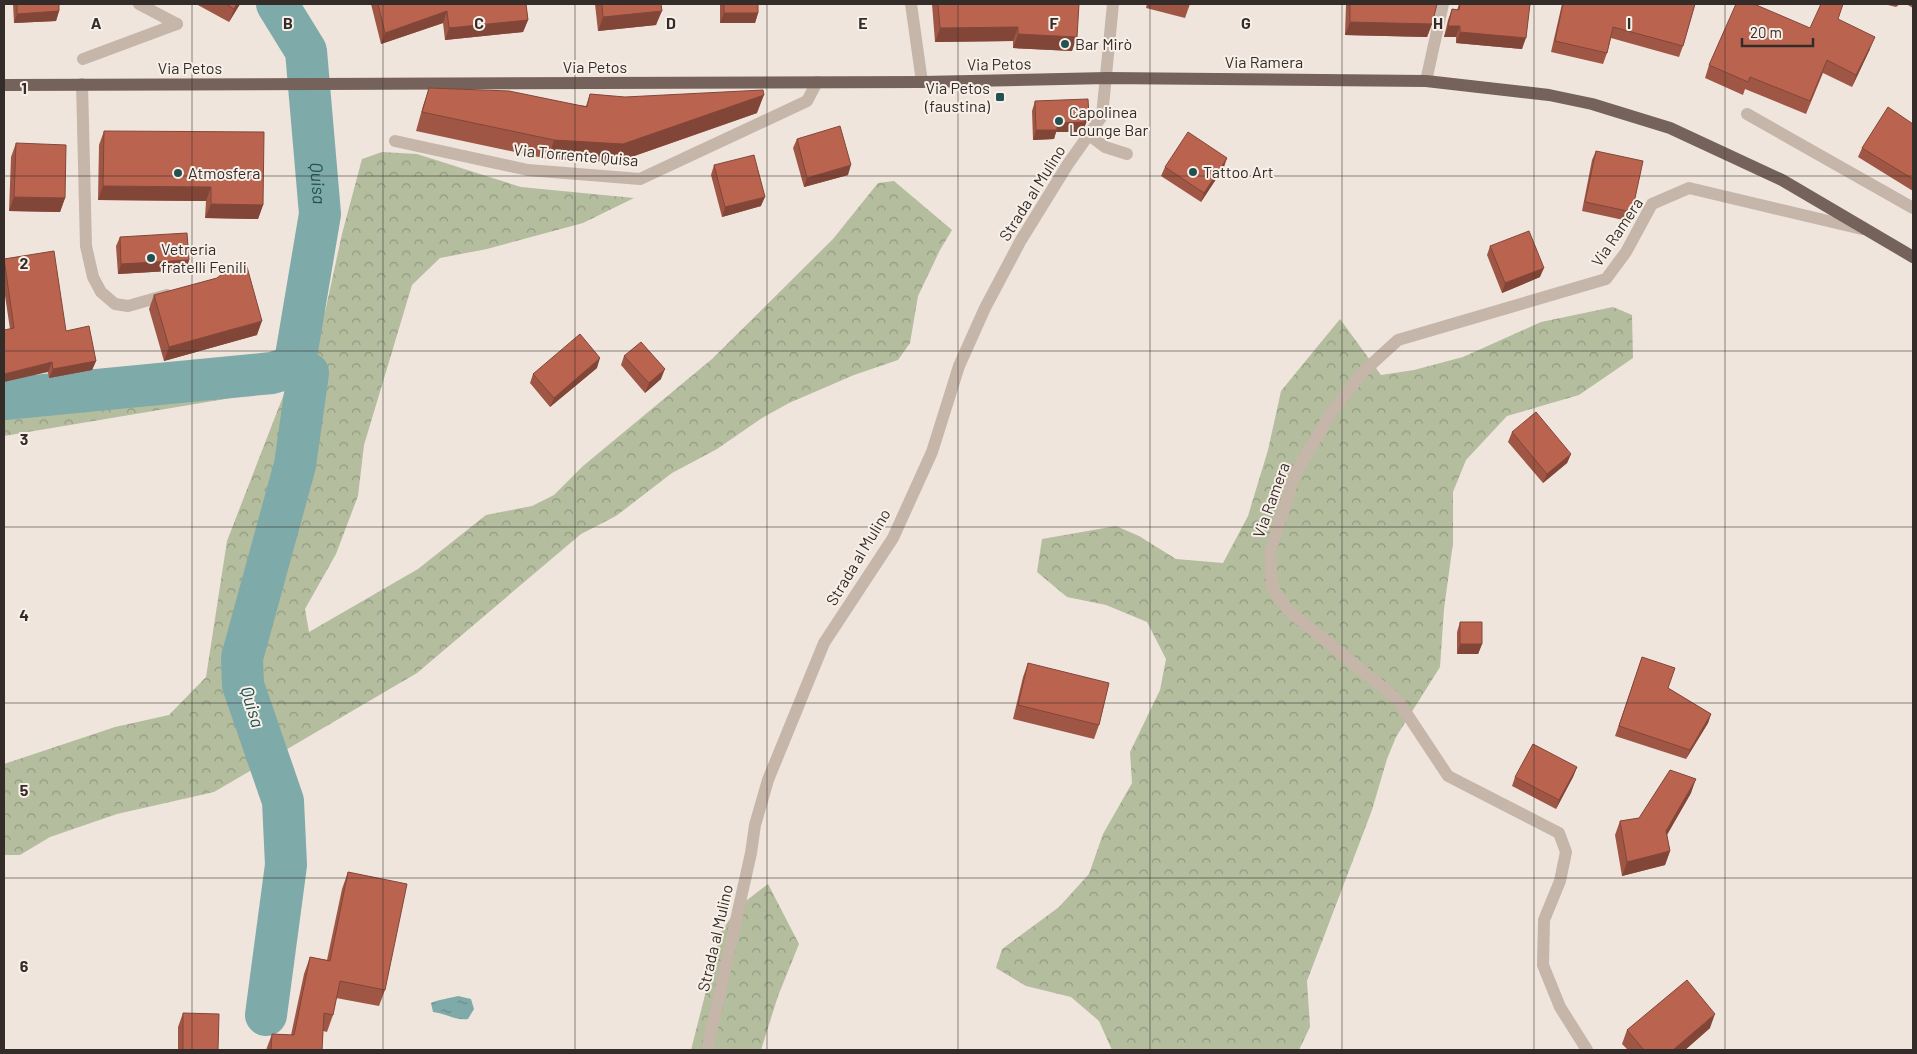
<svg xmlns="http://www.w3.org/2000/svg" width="1917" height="1054" viewBox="0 0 1917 1054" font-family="Barlow,sans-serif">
  <defs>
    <pattern id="forest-crowns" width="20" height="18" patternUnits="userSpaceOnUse" patternTransform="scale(1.25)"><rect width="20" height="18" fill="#b4bd9e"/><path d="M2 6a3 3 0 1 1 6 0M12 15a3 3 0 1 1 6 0" fill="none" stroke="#939a81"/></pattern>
    <pattern id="water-ripples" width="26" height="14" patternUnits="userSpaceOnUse" patternTransform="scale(1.25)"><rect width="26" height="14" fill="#7eaaa9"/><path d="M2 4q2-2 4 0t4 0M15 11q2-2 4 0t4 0" fill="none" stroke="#688b8a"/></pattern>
  </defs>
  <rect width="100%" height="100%" fill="#efe5dc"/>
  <path fill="url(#forest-crowns)" d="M 382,152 L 417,154 L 521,187 L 634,198 L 583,223 L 487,249 L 440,258 L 412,285 L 364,445 L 358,496 L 336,554 L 305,609 L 309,632 L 418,569 L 486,515 L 532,506 L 554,495 L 583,466 L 712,359 L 833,239 L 878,183 L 894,181 L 952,230 L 940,250 L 918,296 L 910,343 L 898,360 L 854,375 L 789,403 L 762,418 L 717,449 L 672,473 L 616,516 L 581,534 L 417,673 L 214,792 L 117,814 L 50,837 L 20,855 L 4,855 L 4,764 L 115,727 L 169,715 L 206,677 L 227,541 L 289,381 L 237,397 L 4,436 L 4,396 L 20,392 L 91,384 L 272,369 L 286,360 L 325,312 L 342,234 L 362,159 Z
    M 1613,307 L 1632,315 L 1633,358 L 1579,395 L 1507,416 L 1466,460 L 1453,492 L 1453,543 L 1444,609 L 1440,667 L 1396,737 L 1387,759 L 1372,810 L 1307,981 L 1310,1027 L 1299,1050 L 1112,1050 L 1099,1021 L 1071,997 L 1026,986 L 996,968 L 1002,949 L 1059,907 L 1089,874 L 1103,834 L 1132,783 L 1130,752 L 1160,690 L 1166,659 L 1147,622 L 1106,605 L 1067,597 L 1037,572 L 1042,539 L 1116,526 L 1139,536 L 1176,559 L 1223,563 L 1248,516 L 1268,450 L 1281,391 L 1340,319 L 1381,375 L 1414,370 L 1463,357 L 1541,322 Z
    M 768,884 L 799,944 L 778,996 L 761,1050 L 691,1050 L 721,932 L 738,907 Z"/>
  <path fill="url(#water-ripples)" d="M 458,996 L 471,999 L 474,1009 L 468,1019 C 455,1021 445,1013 433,1012 L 431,1003 C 436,1000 451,998 458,996 Z"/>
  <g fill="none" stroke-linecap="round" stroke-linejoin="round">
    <g stroke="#7eaaa9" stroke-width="42">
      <path id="s1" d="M 277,4 L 306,51 L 320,214 L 294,368"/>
      <path d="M 4,399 L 272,373 L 292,367"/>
      <path d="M 266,1015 L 286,865 L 283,801 L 243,685 L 242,658 L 295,465 L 308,373"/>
    </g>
    <path stroke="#c6b5a9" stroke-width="12" d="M 1089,135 L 1105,147 L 1127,154"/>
    <path stroke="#c6b5a9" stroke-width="12" d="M 83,59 L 177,24"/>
    <path stroke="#c6b5a9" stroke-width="12" d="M 139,4 L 177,24
      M 911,4 L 922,82
      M 1426,81 L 1443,4
      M 82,84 L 86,246 L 93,277 L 101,292 L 115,304 L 128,306 L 167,295
      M 1747,114 L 1913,208
      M 395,141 L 528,170 L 640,179 L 807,101 L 817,82
      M 707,1050 L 751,853 L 755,825 L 768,780 L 824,643 L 893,538 L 932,452 L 959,366 L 985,308 L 1021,240 L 1068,164 L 1102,116 L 1113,4
      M 1587,1050 L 1560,1007 L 1543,965 L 1544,920 L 1560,881 L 1566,852 L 1559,833 L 1448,776 L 1397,699 L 1288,610 L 1272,587 L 1270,552 L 1295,474 L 1332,411 L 1364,371 L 1398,340 L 1606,279 L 1626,252 L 1652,204 L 1689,188 L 1862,229"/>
    <path stroke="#75625b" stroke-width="12" d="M 4,85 L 922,82 L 1107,78 L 1426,81 L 1549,95 L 1592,104 L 1670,128 L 1782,180 L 1913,257"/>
  </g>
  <path fill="#a05645" d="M 13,4 L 59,4 L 59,11 L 56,21 L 14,23 Z
    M 196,4 L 240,4 L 229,22 Z
    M 371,4 L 526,4 L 528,20 L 523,32 L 445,40 L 443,23 L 381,44 Z
    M 595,4 L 661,4 L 656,25 L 598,31 Z
    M 720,4 L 758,4 L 758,13 L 755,23 L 720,23 Z
    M 932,4 L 1079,4 L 1072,51 L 1013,48 L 1013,41 L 935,42 Z
    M 1147,4 L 1190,4 L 1185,18 L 1146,8 Z
    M 1346,4 L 1437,4 L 1432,24 L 1427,37 L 1345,35 Z
    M 1459,4 L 1530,4 L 1522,49 L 1456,43 L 1456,37 L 1444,37 L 1448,20 L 1452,9 L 1457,10 Z
    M 1562,4 L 1695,4 L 1683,46 L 1679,57 L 1611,38 L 1607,53 L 1603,64 L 1551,52 Z
    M 1884,4 L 1900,4 L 1896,7 Z
    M 1906,4 L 1913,4 L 1913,8 Z
    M 1838,19 L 1870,49 L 1852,87 L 1823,73 L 1806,114 L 1745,89 L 1743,95 L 1705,78 L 1709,65 L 1810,28 Z
    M 429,88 L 586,106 L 590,94 L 757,113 L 617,162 L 548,159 L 416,131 L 423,106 Z
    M 1035,101 L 1085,126 L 1081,132 L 1056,132 L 1054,139 L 1033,140 L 1032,111 Z
    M 1913,124 L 1913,191 L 1858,157 L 1862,148 Z
    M 104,131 L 263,205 L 258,219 L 205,218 L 206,201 L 98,200 L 99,145 Z
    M 797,139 L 848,175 L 804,187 L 793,148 Z
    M 16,143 L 65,198 L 60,212 L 9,211 L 11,157 Z
    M 1596,151 L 1632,212 L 1628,221 L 1582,211 L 1592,160 Z
    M 714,165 L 761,206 L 722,217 L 711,175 Z
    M 1165,167 L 1224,167 L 1201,202 L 1161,176 Z
    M 120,237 L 189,260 L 186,270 L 118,274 L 116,246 Z
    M 1490,246 L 1540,277 L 1502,293 L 1487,255 Z
    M 4,259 L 66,331 L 96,361 L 92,370 L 49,378 L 48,372 L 10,329 L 4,289 Z
    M 154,295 L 257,335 L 164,361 L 149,309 Z
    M 624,356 L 661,379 L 645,393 L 621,365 Z
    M 597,368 L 550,407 L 530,383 L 533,374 Z
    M 1512,432 L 1571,454 L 1567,463 L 1543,483 L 1508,442 Z
    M 1460,622 L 1482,644 L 1478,654 L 1457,654 L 1457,632 Z
    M 1642,657 L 1668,688 L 1711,714 L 1708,723 L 1686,759 L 1615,736 Z
    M 1028,663 L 1099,725 L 1094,739 L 1013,719 L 1023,677 Z
    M 1577,767 L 1573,777 L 1556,809 L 1512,786 L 1515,777 Z
    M 1691,793 L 1667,835 L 1670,851 L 1665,865 L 1622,876 L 1615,835 L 1620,821 L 1639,818 Z
    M 348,872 L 385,990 L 379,1006 L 336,998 L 333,1015 L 327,1032 L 323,1031 L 322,1050 L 266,1050 L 272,1034 L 291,1035 L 304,974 L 310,957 L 327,960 L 342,889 Z
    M 183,1013 L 218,1050 L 178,1050 L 178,1027 Z
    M 1710,1028 L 1685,1050 L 1628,1050 L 1622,1044 L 1627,1030 Z"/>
  <path fill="#824638" d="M 237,4 L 240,4 L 229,22 L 234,9 Z
    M 59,11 L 56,21 L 14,23 L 17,14 Z
    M 447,11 L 443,23 L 381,44 L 385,33 Z
    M 662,11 L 656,25 L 598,31 L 603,17 Z
    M 724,13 L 758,13 L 755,23 L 720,23 Z
    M 528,20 L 523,32 L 445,40 L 449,28 Z
    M 1350,22 L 1432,24 L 1427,37 L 1345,35 Z
    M 1448,26 L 1460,26 L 1456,37 L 1444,37 Z
    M 1018,27 L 1013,41 L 935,42 L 940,28 Z
    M 1460,32 L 1526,38 L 1522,49 L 1456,43 Z
    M 1018,34 L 1077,37 L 1072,51 L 1013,48 Z
    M 1875,37 L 1870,49 L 1852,87 L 1856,75 Z
    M 764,95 L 757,113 L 617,162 L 548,159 L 554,140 Z
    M 1089,116 L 1085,126 L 1081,132 L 1056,132 L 1054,139 L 1033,140 L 1036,130 L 1057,123 Z
    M 1227,158 L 1224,167 L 1201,202 L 1204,193 Z
    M 851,165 L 848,175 L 804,187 L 807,178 Z
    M 103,186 L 211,187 L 206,201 L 98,200 Z
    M 14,197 L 65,198 L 60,212 L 9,211 Z
    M 765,197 L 761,206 L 722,217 L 725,207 Z
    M 211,204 L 263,205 L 258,219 L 205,218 Z
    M 189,260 L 186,270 L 118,274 L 121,264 Z
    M 1544,268 L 1540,277 L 1502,293 L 1505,283 Z
    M 262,321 L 257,335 L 164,361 L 169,347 Z
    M 600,358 L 597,368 L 550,407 L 554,398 Z
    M 96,361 L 92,370 L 49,378 L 53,369 Z
    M 52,362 L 48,372 L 4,382 L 4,374 Z
    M 665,369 L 661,379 L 645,393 L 649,383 Z
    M 1571,454 L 1567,463 L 1543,483 L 1547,474 Z
    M 1460,644 L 1482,644 L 1478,654 L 1457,654 Z
    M 1711,714 L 1708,723 L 1686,759 L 1690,750 Z
    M 1577,767 L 1573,777 L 1556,809 L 1559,800 Z
    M 1696,779 L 1691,793 L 1661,845 L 1666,831 Z
    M 1670,851 L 1665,865 L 1622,876 L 1627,862 Z
    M 1715,1014 L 1710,1028 L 1685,1050 L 1673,1050 Z"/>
  <path fill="#ba6450" stroke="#824638" d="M 17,4 L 59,4 L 59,11 L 17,14 Z
    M 226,4 L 237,4 L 234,9 Z
    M 378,4 L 526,4 L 528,20 L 449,28 L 447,11 L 385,33 Z
    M 602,4 L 661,4 L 662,11 L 603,17 Z
    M 724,4 L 758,4 L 758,13 L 724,13 Z
    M 938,4 L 1079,4 L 1077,37 L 1018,34 L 1018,27 L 940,28 Z
    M 1350,4 L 1437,4 L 1432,24 L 1350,22 Z
    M 1460,4 L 1530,4 L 1526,38 L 1460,32 L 1460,26 L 1448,26 L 1452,9 L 1459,10 Z
    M 1563,4 L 1695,4 L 1683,46 L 1613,27 L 1607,53 L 1555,41 Z
    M 1736,4 L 1754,4 L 1810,28 L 1821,4 L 1843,4 L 1838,19 L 1875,37 L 1856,75 L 1827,60 L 1810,101 L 1750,77 L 1748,82 L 1709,65 Z
    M 429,88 L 509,91 L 587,107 L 590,94 L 625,97 L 763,90 L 764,95 L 623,144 L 554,140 L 422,112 Z
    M 1088,99 L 1089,116 L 1084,122 L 1057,123 L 1057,130 L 1036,130 L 1035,101 Z
    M 1888,107 L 1913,124 L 1913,179 L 1862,148 Z
    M 840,126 L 851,165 L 807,178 L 797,139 Z
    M 104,131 L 264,132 L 263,205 L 211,204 L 211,187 L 103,186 Z
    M 1188,132 L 1227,158 L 1204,193 L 1165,167 Z
    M 16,143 L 66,145 L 65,198 L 14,197 Z
    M 1596,151 L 1643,161 L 1632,212 L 1585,202 Z
    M 754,155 L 765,197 L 725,207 L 714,165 Z
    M 1529,231 L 1544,268 L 1505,283 L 1490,246 Z
    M 187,233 L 189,260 L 121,264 L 120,237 Z
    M 54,251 L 66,331 L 89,326 L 96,361 L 53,369 L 52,362 L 4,374 L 4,330 L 14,328 L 4,259 Z
    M 247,267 L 262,321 L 169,347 L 154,295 L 217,278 L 222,274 Z
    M 580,334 L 600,358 L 554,398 L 533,374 Z
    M 641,342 L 665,369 L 649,383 L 624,356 Z
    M 1536,412 L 1571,454 L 1547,474 L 1512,432 Z
    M 1460,622 L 1482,622 L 1482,644 L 1460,644 Z
    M 1642,657 L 1675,668 L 1668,688 L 1711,714 L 1690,750 L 1619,726 Z
    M 1028,663 L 1109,683 L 1099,725 L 1018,705 Z
    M 1533,744 L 1577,767 L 1559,800 L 1515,777 Z
    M 1670,770 L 1696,779 L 1666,831 L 1670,851 L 1627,862 L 1620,821 L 1639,818 Z
    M 348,872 L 407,884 L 385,990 L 340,981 L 333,1015 L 324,1013 L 322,1050 L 271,1050 L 272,1034 L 294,1035 L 310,957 L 330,961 Z
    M 1687,980 L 1715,1014 L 1673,1050 L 1644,1050 L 1627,1030 Z
    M 183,1013 L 219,1014 L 218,1050 L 183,1050 Z"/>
  <path fill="none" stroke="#342c28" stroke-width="1" stroke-opacity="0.55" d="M 192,4 L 192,1050M 383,4 L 383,1050M 575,4 L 575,1050M 767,4 L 767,1050M 958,4 L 958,1050M 1150,4 L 1150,1050M 1342,4 L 1342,1050M 1534,4 L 1534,1050M 1725,4 L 1725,1050M 4,176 L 1913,176M 4,351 L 1913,351M 4,527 L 1913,527M 4,703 L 1913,703M 4,878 L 1913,878"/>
  <g fill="#225152" stroke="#f8f0e8" stroke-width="2">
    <circle cx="1065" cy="44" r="5"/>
    <rect x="995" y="92" width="10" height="10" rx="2.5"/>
    <circle cx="1059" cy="121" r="5"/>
    <circle cx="1193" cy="172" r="5"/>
    <circle cx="178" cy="173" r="5"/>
    <circle cx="151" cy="258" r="5"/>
  </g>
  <g text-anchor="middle" stroke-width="4" stroke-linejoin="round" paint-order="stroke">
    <g font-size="16" fill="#342c28" stroke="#f8f0e8" text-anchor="start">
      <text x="1075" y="50">Bar Mirò</text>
      <text x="990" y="94" text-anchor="end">Via Petos<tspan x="990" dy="18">(faustina)</tspan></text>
      <text x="1069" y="118">Capolinea<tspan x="1069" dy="18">Lounge Bar</tspan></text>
      <text x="1203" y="178">Tattoo Art</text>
      <text x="188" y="179">Atmosfera</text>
      <text x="161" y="255">Vetreria<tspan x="161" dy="18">fratelli Fenili</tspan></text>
    </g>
    <g font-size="16" fill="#342c28" stroke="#f8f0e8">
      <text x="1264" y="68">Via Ramera</text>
      <text transform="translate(999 64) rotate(-1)" y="6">Via Petos</text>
      <text x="595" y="73">Via Petos</text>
      <text x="190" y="74">Via Petos</text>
      <text transform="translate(576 155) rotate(5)" y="6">Via Torrente Quisa</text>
      <text transform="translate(1032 193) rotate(-58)" y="6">Strada al Mulino</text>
      <text transform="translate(1617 232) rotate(-56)" y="6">Via Ramera</text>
      <text transform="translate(1271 500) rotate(-70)" y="6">Via Ramera</text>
      <text transform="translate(858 557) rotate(-59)" y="6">Strada al Mulino</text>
      <text transform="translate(715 938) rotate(-77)" y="6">Strada al Mulino</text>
    </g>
    <g font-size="18" font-style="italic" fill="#225152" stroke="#f8f0e8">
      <text dy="6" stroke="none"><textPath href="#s1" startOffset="188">Quisa</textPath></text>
      <text transform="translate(252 707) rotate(73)" y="6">Quisa</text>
    </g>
  </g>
  <g font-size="16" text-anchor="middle" font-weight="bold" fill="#342c28" stroke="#f8f0e8" stroke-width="4" stroke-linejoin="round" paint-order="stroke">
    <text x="96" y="29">A</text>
    <text x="288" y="29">B</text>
    <text x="479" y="29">C</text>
    <text x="671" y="29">D</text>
    <text x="863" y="29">E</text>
    <text x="1054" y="29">F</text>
    <text x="1246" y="29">G</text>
    <text x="1438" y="29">H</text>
    <text x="1629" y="29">I</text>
    <text x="24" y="94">1</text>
    <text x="24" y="269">2</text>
    <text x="24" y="445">3</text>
    <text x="24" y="621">4</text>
    <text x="24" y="796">5</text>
    <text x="24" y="972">6</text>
  </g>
  <rect width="1917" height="1054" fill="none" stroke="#342c28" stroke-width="10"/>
  <path d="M1742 38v8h71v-8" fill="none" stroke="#342c28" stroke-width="2.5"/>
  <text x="1750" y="38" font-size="15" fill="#342c28" stroke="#f8f0e8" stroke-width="4" paint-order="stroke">20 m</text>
</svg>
